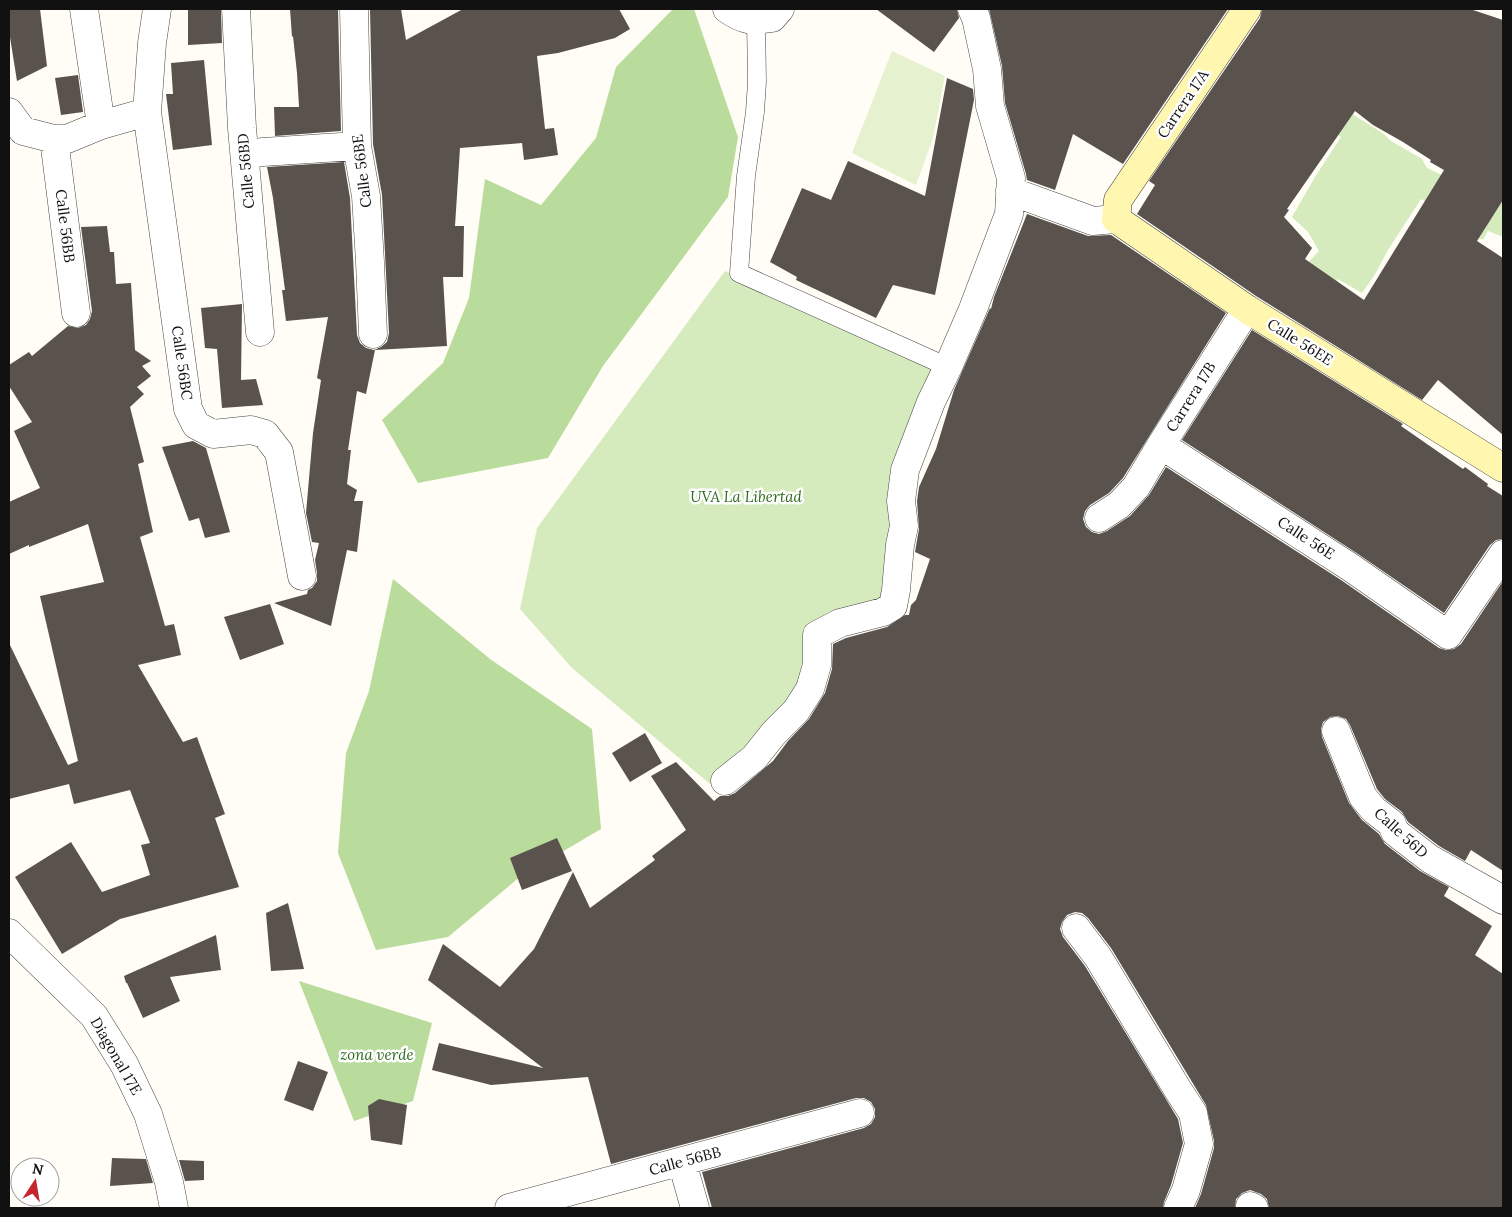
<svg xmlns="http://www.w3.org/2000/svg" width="1512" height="1217" viewBox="0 0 1512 1217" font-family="Lora,serif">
  <rect width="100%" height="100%" fill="#fffdf5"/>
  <path fill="#d5ebbd" d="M 1346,110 L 1384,134 L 1391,141 L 1422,159 L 1427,168 L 1463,185 L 1476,186 L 1503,203 L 1503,237 L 1488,231 L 1483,240 C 1460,229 1443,210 1421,199 L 1388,250 L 1374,276 L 1362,293 L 1338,279 L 1325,296 L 1304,267 L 1319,251 L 1308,232 L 1292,217 L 1315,177 L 1341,137 L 1323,123 Z
    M 725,271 L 938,372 L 890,602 L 843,618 L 811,671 L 751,753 L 710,784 L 572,668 L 520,609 L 537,528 Z"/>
  <path fill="#b9dc9c" d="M 673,9 L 694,9 L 738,137 L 728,197 L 603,366 L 548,458 L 418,483 L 382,420 L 443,363 L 469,298 L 485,179 L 541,205 L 596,138 L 616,67 Z
    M 393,579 L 490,659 L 592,729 L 601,829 L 521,876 L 448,937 L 376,950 L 338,853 L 346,753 L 369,691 Z
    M 299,981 L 432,1023 L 413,1101 L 354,1121 Z"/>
  <path fill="#e6f2cf" d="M 892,51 L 945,76 L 933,138 L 916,185 L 852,153 Z"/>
  <path fill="#5a524d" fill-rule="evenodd" d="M 9,9 L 40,9 L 47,66 L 17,81 L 9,31 Z
    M 188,9 L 221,9 L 222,43 L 188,45 Z
    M 290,9 L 338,9 L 341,131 L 275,136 L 274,107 L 299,107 L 297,73 L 293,36 L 292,37 Z
    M 370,9 L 401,9 L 406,40 L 463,9 L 619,9 L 630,29 L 615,38 L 558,53 L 537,56 L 545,129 L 554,128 L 558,155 L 524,160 L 522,143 L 460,148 L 455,226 L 464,226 L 463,277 L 443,277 L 447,346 L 375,350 L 366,394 L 357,391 L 348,450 L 351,450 L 347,484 L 357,490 L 354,501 L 363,501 L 357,552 L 347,550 L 331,626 L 274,603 L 307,594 L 308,590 L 312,588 L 317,581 L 317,573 L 315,560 L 319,543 L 312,542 L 306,513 L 313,433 L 321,380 L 317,378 L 328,317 L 286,321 L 282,290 L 285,290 L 273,198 L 267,167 L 344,162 L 350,198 L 357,335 L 360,343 L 366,348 L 374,350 L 381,347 L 387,342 L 389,333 L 382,195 L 373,144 Z
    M 876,9 L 957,9 L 959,18 L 934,52 Z
    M 989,9 L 1228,9 L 1123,164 L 1073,134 L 1055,190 L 1027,180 L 1026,174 L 1005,103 L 1002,66 Z
    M 1262,9 L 1470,9 L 1503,20 L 1503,200 L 1477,241 L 1503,258 L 1503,435 L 1438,380 L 1422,400 L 1256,296 L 1137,214 L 1155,185 L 1149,181 L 1260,18 ZM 1355,111 L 1373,125 L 1403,142 L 1431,160 L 1430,162 L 1444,170 L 1364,300 L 1305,259 L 1312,248 L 1284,217 L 1289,210 L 1287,209 Z
    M 204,60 L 212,145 L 173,150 L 166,94 L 173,94 L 171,63 Z
    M 78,75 L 83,112 L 61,115 L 55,78 Z
    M 947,78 L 973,89 L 974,100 L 935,295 L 893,285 L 876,318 L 796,280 L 797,277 L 770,262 L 802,188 L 831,200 L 848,161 L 925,196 Z
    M 1027,214 L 1088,236 L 1111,235 L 1226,313 L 1123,478 L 1109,493 L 1090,505 L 1085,511 L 1083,519 L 1086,527 L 1092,532 L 1099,534 L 1107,531 L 1130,516 L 1149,495 L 1166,467 L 1341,580 L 1439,648 L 1446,650 L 1454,649 L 1461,644 L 1503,581 L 1503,871 L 1471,850 L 1465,861 L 1439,846 L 1408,822 L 1402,812 L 1385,799 L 1377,789 L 1350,725 L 1346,719 L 1338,716 L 1330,717 L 1323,722 L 1321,729 L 1322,737 L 1349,803 L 1362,820 L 1379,834 L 1385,844 L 1420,871 L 1449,887 L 1444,896 L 1492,926 L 1475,955 L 1503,974 L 1503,1208 L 1269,1208 L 1267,1199 L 1261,1194 L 1250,1190 L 1242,1193 L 1236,1199 L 1235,1208 L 1195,1208 L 1201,1194 L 1214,1148 L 1214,1141 L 1206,1105 L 1111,948 L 1088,918 L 1082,913 L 1075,912 L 1067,915 L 1062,922 L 1060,929 L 1063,937 L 1085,966 L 1178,1119 L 1183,1143 L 1171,1185 L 1164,1202 L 1163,1208 L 712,1208 L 702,1172 L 864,1128 L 871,1124 L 875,1117 L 875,1109 L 871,1102 L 864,1098 L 856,1098 L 611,1164 L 588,1077 L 491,1085 L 432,1070 L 439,1043 L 543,1068 L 428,980 L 443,944 L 500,987 L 534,949 L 573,872 L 590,908 L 655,860 L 652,856 L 686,830 L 651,776 L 676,762 L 714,801 L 720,796 L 728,796 L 735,793 L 773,761 L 788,741 L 809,719 L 825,693 L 832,669 L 833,644 L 846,638 L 887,627 L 905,615 L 909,615 L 911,605 L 916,600 L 930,559 L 915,552 L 919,529 L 917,501 L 919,487 L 936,449 L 954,390 L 990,308 L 991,309 L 994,297 Z
    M 107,226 L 110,252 L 114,252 L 116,284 L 131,283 L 135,350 L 151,361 L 142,366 L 151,376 L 137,387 L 144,394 L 130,407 L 144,462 L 138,464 L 153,532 L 140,537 L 165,626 L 174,624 L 181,655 L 138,665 L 183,742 L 197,737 L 225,814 L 215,818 L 239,887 L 120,919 L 62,954 L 15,877 L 71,842 L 102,892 L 150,875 L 141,845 L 150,843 L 130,790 L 74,804 L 69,784 L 9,799 L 9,643 L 68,765 L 78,761 L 40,596 L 104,582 L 88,524 L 29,547 L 29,545 L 9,554 L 9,502 L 40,488 L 14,431 L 32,422 L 9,386 L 9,365 L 29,352 L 32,356 L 68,326 L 78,328 L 86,325 L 90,319 L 92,311 L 81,227 Z
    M 242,304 L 241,380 L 256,379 L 263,405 L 222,408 L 217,349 L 205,348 L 201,308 Z
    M 1252,330 L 1403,424 L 1401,426 L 1463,469 L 1465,467 L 1488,484 L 1487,486 L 1503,496 L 1503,539 L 1496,540 L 1490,545 L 1444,613 L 1358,554 L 1182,440 Z
    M 193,441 L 206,448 L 230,532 L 205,538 L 199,518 L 189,521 L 162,447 Z
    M 270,604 L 284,644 L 240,660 L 224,617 Z
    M 645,733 L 662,763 L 630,782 L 612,753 Z
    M 557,838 L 572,871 L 522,890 L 510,858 Z
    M 288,903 L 304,969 L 271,971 L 266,913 Z
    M 216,935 L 221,970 L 170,977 L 180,1001 L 143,1018 L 127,983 L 126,983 L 124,976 Z
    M 298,1061 L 328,1072 L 313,1111 L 284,1100 Z
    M 379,1099 L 407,1105 L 402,1145 L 371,1140 L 368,1106 Z
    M 112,1158 L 146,1159 L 153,1183 L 110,1186 Z
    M 179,1160 L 204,1161 L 204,1180 L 185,1181 Z"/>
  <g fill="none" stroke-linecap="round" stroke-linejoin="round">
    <defs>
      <path id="lane" d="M 756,21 L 757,82 L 755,112 L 746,176 L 739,273 L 948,367"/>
      <path id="street" d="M 84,9 L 101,125
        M 236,9 L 242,128 L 260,332
        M 354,9 L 357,146 L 366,196 L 370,262 L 373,334
        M 727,9 C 744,21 752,21 772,18 L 780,9
        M 9,112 L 23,131 L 54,139 L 67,139 L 101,125 L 147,112 L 152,43 L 157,9
        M 147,112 L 188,409 L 196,425 L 213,434 L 251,430 L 265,434 L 279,452 L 302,576
        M 54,139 L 76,313
        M 245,154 L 263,152 L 357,146
        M 1010,191 L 1093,221 L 1116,219
        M 1161,445 L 1350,567 L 1448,635 L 1503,554
        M 1099,518 L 1119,505 L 1136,487 L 1161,445 L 1247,309
        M 1336,731 L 1363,797 L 1374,810 L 1392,824 L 1395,832 L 1430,859 L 1503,900
        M 725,781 L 754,758 L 774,733 L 796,711 L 810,689 L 817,665 L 817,635 L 840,623 L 883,612 L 893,606 L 896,590 L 900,545 L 904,526 L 901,501 L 905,470 L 931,402 L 948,367 L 973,309 L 1009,214 L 1011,178 L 990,106 L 987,69 L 976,18 L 972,9
        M 1076,928 L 1098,957 L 1178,1090 L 1193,1113 L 1199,1144 L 1186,1190 L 1178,1208
        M 9,933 L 94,1016 L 124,1064 L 148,1114 L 169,1182 L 174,1208
        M 682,1162 L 695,1208
        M 1250,1206 L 1254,1208
        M 509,1208 L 860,1113"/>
      <path id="secondary" d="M 1247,9 L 1118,200 L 1116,219 L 1247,309 L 1503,468"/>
    </defs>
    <use href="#lane" stroke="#444" stroke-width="19"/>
    <use href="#street" stroke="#444" stroke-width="29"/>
    <use href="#secondary" stroke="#333" stroke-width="29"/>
    <use href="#lane" stroke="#fff" stroke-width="18"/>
    <use href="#street" stroke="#fff" stroke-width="28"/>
    <use href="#secondary" stroke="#fff6b0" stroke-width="28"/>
  </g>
  <g text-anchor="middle" stroke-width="5" stroke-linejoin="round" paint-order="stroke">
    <g font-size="15" fill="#111" stroke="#fff">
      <text transform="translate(1183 104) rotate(-56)" y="5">Carrera 17A</text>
      <text transform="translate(246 171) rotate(-95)" y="5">Calle 56BD</text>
      <text transform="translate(362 171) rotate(-97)" y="5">Calle 56BE</text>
      <text transform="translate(65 226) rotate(83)" y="5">Calle 56BB</text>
      <text transform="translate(1300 342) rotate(32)" y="5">Calle 56EE</text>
      <text transform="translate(182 363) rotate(82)" y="5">Calle 56BC</text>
      <text transform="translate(1191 397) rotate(-58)" y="5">Carrera 17B</text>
      <text transform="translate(1306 538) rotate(33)" y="5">Calle 56E</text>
      <text transform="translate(1401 833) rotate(42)" y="5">Calle 56D</text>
      <text transform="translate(116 1056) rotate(60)" y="5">Diagonal 17E</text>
      <text transform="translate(685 1161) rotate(-15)" y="5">Calle 56BB</text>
    </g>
    <g font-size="15" font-style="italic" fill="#2f6b1f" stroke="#fff">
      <text x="746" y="502">UVA La Libertad</text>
      <text x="377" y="1060">zona verde</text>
    </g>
  </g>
  <rect width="1512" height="1217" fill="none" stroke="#111111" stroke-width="20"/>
  <g transform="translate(35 1182) rotate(12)"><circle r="24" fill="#ffffff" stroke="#a0a0a0"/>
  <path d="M0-4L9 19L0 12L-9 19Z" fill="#c4262e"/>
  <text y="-8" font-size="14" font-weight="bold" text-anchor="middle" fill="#111111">N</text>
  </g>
</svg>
